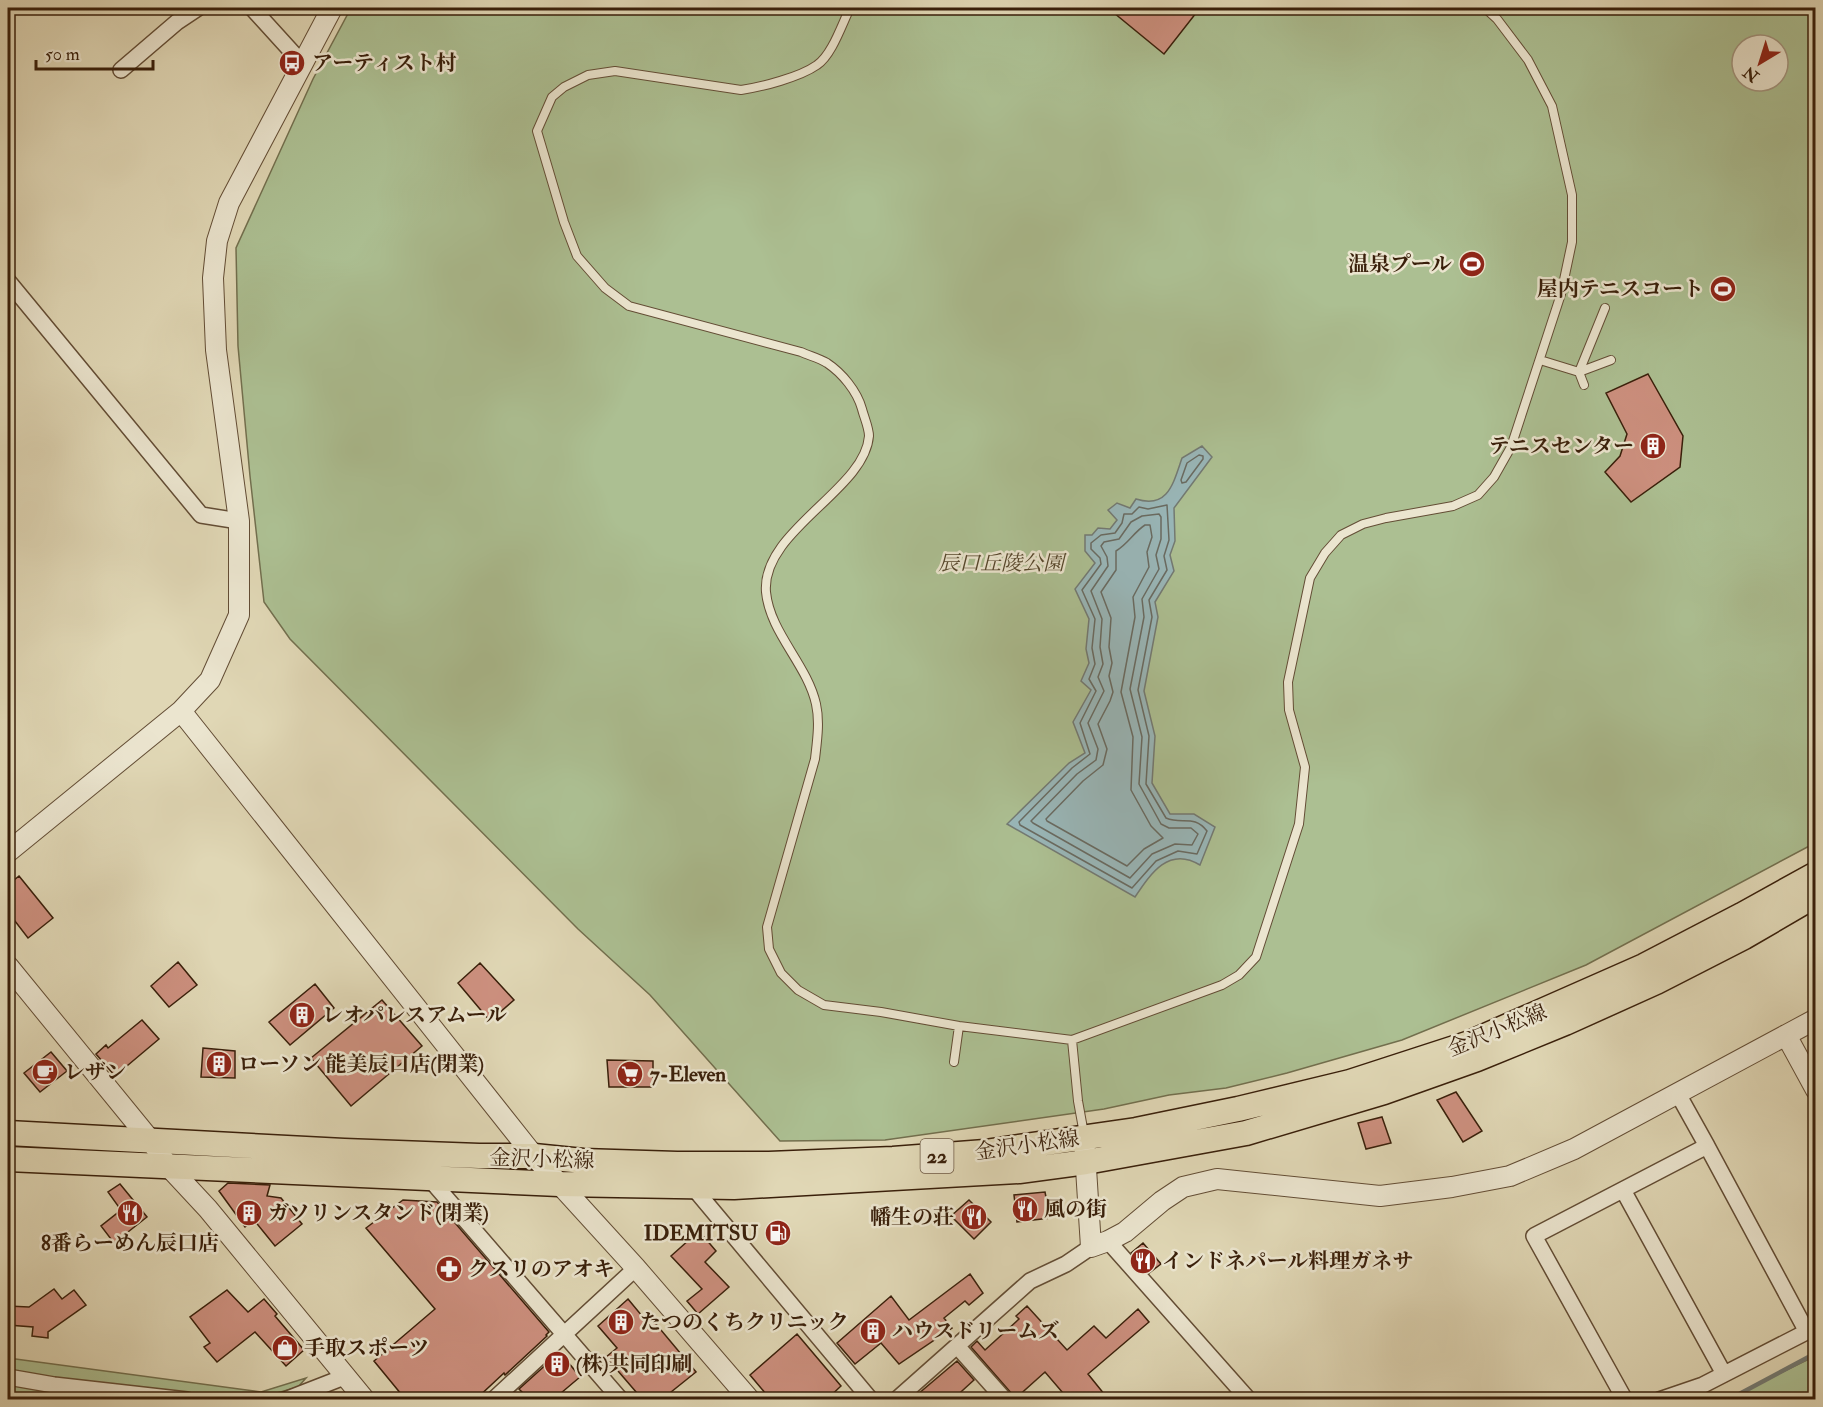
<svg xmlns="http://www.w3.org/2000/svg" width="1823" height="1407" viewBox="0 0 1823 1407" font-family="'IM FELL Double Pica','Noto Serif JP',serif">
  <rect width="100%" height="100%" fill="#e0d7b5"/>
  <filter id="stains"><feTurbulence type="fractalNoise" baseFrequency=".00333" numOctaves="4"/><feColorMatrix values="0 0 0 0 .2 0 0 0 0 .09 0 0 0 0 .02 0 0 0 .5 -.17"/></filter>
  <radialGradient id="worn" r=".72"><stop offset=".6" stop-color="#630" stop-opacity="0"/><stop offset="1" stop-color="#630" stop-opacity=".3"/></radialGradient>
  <path fill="#acbf92" stroke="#726f4e" stroke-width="1.5" fill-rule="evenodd" d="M 351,8 L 1815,8 L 1815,843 L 1586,965 L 1402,1040 L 1287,1073 L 1226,1088 L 1169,1095 L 1104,1109 L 885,1140 L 780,1141 L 650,995 L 578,929 L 290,639 L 264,602 L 250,476 L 238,346 L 236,248 L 313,79 ZM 1742,45 L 1778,45 L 1778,81 L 1742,81 Z
    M 8,1358 L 261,1392 L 306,1378 L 298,1387 L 252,1400 L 8,1373 Z
    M 1809,1359 L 1815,1367 L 1815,1399 L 1720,1399 L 1733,1396 Z
    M 8,1385 L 43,1389 L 41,1399 L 8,1400 Z"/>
  <path fill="#99b7b9" stroke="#737a73" stroke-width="1.5" d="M 1202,446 L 1212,457 L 1174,508 L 1175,541 L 1170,555 L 1174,571 L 1155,602 L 1158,617 L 1144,691 L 1155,736 L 1152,783 L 1170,814 L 1194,814 L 1215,827 L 1200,865 C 1169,846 1151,873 1135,897 L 1007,824 L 1069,763 L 1085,753 L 1073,722 L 1091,690 L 1081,681 L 1089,663 L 1086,649 L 1089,619 L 1075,589 L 1095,563 L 1085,551 L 1085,535 L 1092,535 L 1098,528 L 1110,529 L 1117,520 L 1108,510 L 1117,503 L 1130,508 L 1136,499 C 1168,509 1173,484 1182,458 Z"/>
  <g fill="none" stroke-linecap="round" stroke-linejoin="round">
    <path stroke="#696b62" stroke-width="1.5" d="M 1199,455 L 1203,456 L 1203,459 L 1186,482 L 1182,483 L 1181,480 L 1187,463 Z
      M 1167,505 L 1169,540 L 1164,556 L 1167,570 L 1149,600 L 1152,617 L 1138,690 L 1149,736 L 1146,784 L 1166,818 C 1182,825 1194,814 1207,831 L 1197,854 L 1178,851 L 1156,861 L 1132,888 L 1020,825 L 1019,822 L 1072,768 L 1090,754 L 1080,723 L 1096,691 L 1089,679 L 1095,664 L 1092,648 L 1095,619 L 1082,590 L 1101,564 L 1100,558 L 1091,549 L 1091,543 L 1101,535 L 1115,533 L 1122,523 L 1124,514 L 1132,514 L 1139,507 L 1148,509 Z
      M 1159,514 L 1161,517 L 1161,539 L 1156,555 L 1159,569 L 1142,599 L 1144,617 L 1130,689 L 1142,737 L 1139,784 L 1161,824 L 1169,828 L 1191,828 L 1198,834 L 1192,845 L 1175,844 L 1152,854 L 1130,878 L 1033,823 L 1031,821 L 1077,774 L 1096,760 L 1098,749 L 1088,723 L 1104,691 L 1098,677 L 1103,664 L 1100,647 L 1102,619 L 1091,591 L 1108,566 L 1107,557 L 1101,546 L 1104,542 L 1119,539 L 1131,522 L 1142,516 Z
      M 1145,525 L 1150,525 L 1152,537 L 1147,552 L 1149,567 L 1133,597 L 1135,617 L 1121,692 L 1133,737 L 1131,790 L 1151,826 L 1163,838 L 1144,849 L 1127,866 L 1047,821 L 1046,819 L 1083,781 L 1103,765 L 1107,749 L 1098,724 L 1110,701 L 1113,692 L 1109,676 L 1112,663 L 1109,647 L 1111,618 L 1101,592 L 1116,570 L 1116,551 C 1128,544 1134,532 1145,525 Z"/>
    <path stroke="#737a73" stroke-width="4.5" d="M 1728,1400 L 1816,1353"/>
  </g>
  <path fill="#cd907f" stroke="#391f0a" stroke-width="1.5" d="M 1108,8 L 1200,8 L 1164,54 Z
    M 1648,374 L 1683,436 L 1680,467 L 1631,502 L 1605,472 L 1620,456 L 1627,434 L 1606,393 Z
    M 19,876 L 53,918 L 28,938 L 8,912 L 8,885 Z
    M 178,962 L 197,985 L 169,1007 L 151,986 Z
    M 480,963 L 514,1000 L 490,1021 L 458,983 Z
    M 315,984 L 334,1008 L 290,1045 L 269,1022 Z
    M 382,1000 L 422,1046 L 351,1106 L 311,1058 Z
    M 142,1020 L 159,1039 L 115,1076 L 96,1054 L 106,1045 L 108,1048 Z
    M 203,1048 L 235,1051 L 235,1078 L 201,1077 Z
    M 51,1052 L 67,1071 L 40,1092 L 24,1073 Z
    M 607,1060 L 653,1061 L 653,1087 L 609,1087 Z
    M 1456,1092 L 1482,1131 L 1463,1142 L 1437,1100 Z
    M 1382,1117 L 1391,1143 L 1366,1149 L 1358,1123 Z
    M 228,1183 L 270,1185 L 267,1196 L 281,1198 L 302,1224 L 275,1246 L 254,1220 L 245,1227 L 219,1191 Z
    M 120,1184 L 147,1217 L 114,1243 L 101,1226 L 121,1210 L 108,1192 Z
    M 1045,1192 L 1050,1218 L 1017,1222 L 1014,1195 Z
    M 403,1200 L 437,1202 L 549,1332 L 546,1335 L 547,1336 L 505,1375 L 504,1373 L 475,1400 L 406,1400 L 374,1361 L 435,1309 L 366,1228 Z
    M 969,1200 L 991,1222 L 974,1239 L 951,1216 Z
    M 699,1231 L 716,1251 L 705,1262 L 729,1287 L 698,1314 L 687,1301 L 702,1289 L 671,1256 Z
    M 1143,1243 L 1161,1264 L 1149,1273 L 1131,1253 Z
    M 970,1274 L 983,1293 L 969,1305 L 965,1301 L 944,1318 L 952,1328 L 899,1364 L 881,1343 L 855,1364 L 837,1343 L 891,1296 L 909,1320 Z
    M 54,1289 L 62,1299 L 74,1290 L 86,1305 L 48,1332 L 48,1338 L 32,1336 L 33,1327 L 8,1325 L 8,1306 L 29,1307 Z
    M 227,1290 L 248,1312 L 264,1299 L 277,1314 L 275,1316 L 304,1350 L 286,1366 L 255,1332 L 217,1362 L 204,1347 L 210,1343 L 190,1317 Z
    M 628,1299 L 647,1322 L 651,1318 L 696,1372 L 661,1400 L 643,1400 L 606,1357 L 617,1348 L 598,1326 Z
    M 1027,1306 L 1067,1350 L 1094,1326 L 1106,1338 L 1138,1309 L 1149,1322 L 1088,1374 L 1109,1400 L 1069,1400 L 1045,1372 L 1015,1399 L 1012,1394 L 971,1347 L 977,1341 L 985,1350 L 1019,1319 L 1016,1316 Z
    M 797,1334 L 841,1386 L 826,1400 L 771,1400 L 750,1375 Z
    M 560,1352 L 580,1377 L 561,1393 L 567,1400 L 530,1400 L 519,1389 Z
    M 957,1361 L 974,1380 L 952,1400 L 911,1400 Z"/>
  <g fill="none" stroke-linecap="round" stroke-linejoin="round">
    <defs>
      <path id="service" d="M 850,8 C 842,24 832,55 817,65 C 800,77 762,87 741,90 L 615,71 L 588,75 L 564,87 L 552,97 L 537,131 L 564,222 L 577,256 L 605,288 L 629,306 L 801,352 C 810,356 819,358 827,363 C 842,373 857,391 862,409 C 864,417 869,428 869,436 C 865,490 761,531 766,592 C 770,633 807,664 816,704 C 820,722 817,741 815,759 L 767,927 L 769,949 L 781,973 L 798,990 L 824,1005 L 881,1012 L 959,1026 L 1072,1040 L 1222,985 L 1239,975 L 1256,957 L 1299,824 L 1305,767 L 1289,710 L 1288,682 L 1310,578 L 1325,553 L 1341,535 L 1363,524 L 1386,518 L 1453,506 L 1478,495 L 1494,477 L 1511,447 L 1561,294 L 1572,242 L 1572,195 L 1552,106 L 1528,60 L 1497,19 L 1485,8
        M 1540,360 L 1579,372 L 1605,308
        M 1584,385 L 1579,372 L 1611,360
        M 1072,1040 L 1078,1101 L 1084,1134
        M 954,1062 L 959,1026"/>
      <path id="minor" d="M 252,8 L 302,63
        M 121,70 L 177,22 L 198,8
        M 8,281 L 201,515 L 239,521
        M 1678,1094 L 1707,1146
        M 429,1178 L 621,1400
        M 692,1186 L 871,1400
        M 1623,1190 L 1724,1374
        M 1108,1241 L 1249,1400
        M 957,1346 L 1005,1400
        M 8,1377 L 54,1385 L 187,1400
        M 285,1400 L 344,1377
        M 493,1400 L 636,1268
        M 896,1400 L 1030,1281 L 1066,1264 L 1091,1247
        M 1625,1400 L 1534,1236 L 1707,1146 L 1807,1332
        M 1659,1400 L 1703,1385 L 1816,1327"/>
      <path id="tertiary" d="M 181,711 L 534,1156 L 636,1268 L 750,1400
        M 8,852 L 181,711 L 210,680 L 239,615 L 239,521 L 216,350 L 213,278 L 217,241 L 229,203 L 332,8
        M 8,966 L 151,1141 L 168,1166 L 208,1209 L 365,1400
        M 1786,1035 L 1816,1090
        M 1084,1137 L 1091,1247 L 1108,1241 L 1125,1232 L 1162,1201 L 1183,1187 L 1217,1179 L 1380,1196 L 1452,1187 L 1510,1176 L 1574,1149 L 1816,1019"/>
      <path id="primary" d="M 8,1133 L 344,1151 L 479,1156 L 534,1156 L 583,1161 L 677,1164 L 769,1164 L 893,1159 L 985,1152 L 1136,1130 L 1238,1109 L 1350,1082 L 1467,1044 L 1644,966 L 1742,915 L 1816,874
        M 8,1159 L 559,1184 L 734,1187 L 1019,1171 L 1086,1162 L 1246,1133 L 1384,1092 L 1477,1059 L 1565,1023 L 1656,982 L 1744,937 L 1816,895"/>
    </defs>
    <use href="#service" stroke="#634d35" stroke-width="10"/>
    <use href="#minor" stroke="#634d35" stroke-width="18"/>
    <use href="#tertiary" stroke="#634d35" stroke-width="22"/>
    <use href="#primary" stroke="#391f0a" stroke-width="27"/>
    <use href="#service" stroke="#ebe5cf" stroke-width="8"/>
    <use href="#minor" stroke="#ebe5cf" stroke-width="15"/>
    <use href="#tertiary" stroke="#ebe5cf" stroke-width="20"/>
    <use href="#primary" stroke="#e0d7b5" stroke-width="24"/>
  </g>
  <defs>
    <symbol id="bus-disc" viewBox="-11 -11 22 22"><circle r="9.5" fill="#8f2418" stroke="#ebe5cf"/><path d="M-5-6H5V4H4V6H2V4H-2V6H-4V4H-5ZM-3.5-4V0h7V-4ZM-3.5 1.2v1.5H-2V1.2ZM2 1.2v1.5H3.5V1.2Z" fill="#fff"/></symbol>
    <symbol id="stadium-disc" viewBox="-11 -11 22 22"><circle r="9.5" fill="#8f2418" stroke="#ebe5cf"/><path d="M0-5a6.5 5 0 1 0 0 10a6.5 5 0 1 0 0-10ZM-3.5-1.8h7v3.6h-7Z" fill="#fff"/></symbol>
    <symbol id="building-disc" viewBox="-11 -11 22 22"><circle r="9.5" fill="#8f2418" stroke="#ebe5cf"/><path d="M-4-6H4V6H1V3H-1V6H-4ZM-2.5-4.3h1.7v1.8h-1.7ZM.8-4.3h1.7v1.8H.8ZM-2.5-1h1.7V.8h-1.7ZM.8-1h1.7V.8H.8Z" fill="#fff"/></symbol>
    <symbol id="cafe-disc" viewBox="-11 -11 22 22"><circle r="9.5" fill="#8f2418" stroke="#ebe5cf"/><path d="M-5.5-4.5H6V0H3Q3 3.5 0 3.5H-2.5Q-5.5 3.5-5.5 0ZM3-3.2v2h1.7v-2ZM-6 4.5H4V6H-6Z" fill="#fff"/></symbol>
    <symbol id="supermarket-disc" viewBox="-11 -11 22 22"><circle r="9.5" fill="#8f2418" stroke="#ebe5cf"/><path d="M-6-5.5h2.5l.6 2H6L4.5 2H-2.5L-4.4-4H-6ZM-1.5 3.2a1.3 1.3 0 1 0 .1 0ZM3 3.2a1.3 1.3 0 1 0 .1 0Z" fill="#fff"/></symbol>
    <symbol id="restaurant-disc" viewBox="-11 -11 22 22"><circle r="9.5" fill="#8f2418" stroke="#ebe5cf"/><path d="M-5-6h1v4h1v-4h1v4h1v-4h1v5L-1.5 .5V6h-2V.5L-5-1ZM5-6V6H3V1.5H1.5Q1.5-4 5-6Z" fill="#fff"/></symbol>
    <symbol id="fuel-disc" viewBox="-11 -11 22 22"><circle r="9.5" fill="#8f2418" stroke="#ebe5cf"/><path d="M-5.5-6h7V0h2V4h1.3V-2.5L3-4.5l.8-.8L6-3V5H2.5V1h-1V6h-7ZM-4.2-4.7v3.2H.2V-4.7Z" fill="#fff"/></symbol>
    <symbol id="pharmacy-disc" viewBox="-11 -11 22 22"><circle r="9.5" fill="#8f2418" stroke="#ebe5cf"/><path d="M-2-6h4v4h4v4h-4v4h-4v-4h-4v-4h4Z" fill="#fff"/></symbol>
    <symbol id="shop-disc" viewBox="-11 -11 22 22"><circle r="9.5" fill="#8f2418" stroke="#ebe5cf"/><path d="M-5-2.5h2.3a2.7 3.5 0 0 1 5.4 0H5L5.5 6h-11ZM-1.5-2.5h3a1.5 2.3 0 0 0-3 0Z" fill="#fff"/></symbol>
  </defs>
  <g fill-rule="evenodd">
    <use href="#bus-disc" x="277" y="48" width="30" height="30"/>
    <use href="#stadium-disc" x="1457" y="249" width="30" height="30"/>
    <use href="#stadium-disc" x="1708" y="274" width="30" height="30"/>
    <use href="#building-disc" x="1638" y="431" width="30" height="30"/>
    <use href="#building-disc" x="287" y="1000" width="30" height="30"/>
    <use href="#building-disc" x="204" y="1049" width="30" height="30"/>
    <use href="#cafe-disc" x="30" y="1057" width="30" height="30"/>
    <use href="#supermarket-disc" x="615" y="1059" width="30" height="30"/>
    <use href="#restaurant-disc" x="1010" y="1194" width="30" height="30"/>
    <use href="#restaurant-disc" x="115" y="1198" width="30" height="30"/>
    <use href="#building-disc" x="234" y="1198" width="30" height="30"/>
    <use href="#restaurant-disc" x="959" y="1202" width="30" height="30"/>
    <use href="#fuel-disc" x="763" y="1218" width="30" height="30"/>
    <use href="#restaurant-disc" x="1128" y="1246" width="30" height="30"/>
    <use href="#pharmacy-disc" x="434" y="1254" width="30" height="30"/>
    <use href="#building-disc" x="606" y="1307" width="30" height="30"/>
    <use href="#building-disc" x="858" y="1316" width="30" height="30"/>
    <use href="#shop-disc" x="270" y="1333" width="30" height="30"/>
    <use href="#building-disc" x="542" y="1349" width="30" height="30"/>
  </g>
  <g text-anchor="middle" stroke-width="5" stroke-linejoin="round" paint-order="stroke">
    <rect fill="#ebe5cf" stroke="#6e5a45" stroke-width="1.5" x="920.5" y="1139" width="33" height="34" rx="4.5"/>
    <g font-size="20" font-weight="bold" fill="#391f0a">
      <text x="937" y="1163">22</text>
    </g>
    <g font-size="21" font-weight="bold" fill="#391f0a" stroke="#ebe5cf" text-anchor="start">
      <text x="312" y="70">アーティスト村</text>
      <text x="1452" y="271" text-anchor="end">温泉プール</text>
      <text x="1704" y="296" text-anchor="end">屋内テニスコート</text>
      <text x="1634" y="453" text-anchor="end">テニスセンター</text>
      <text x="322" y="1022">レオパレスアムール</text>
      <text x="238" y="1071">ローソン 能美辰口店(閉業)</text>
      <text x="64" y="1079">レザン</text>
      <text x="650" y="1081">7-Eleven</text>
      <text x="1044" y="1216">風の街</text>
      <text x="268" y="1220">ガソリンスタンド(閉業)</text>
      <text x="954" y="1224" text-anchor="end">幡生の荘</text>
      <text x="758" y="1240" text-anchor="end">IDEMITSU</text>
      <text x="130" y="1250" text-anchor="middle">8番らーめん辰口店</text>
      <text x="1162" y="1268">インドネパール料理ガネサ</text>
      <text x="468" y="1276">クスリのアオキ</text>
      <text x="640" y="1329">たつのくちクリニック</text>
      <text x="892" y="1338">ハウスドリームズ</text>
      <text x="304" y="1355">手取スポーツ</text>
      <text x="576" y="1371">(株)共同印刷</text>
    </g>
    <g font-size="21" font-style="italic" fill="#56472c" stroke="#ebe5cf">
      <text x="1001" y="570">辰口丘陵公園</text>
    </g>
    <g font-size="21" fill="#391f0a" stroke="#ebe5cf">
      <text transform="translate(1497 1030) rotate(-22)" y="7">金沢小松線</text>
      <text transform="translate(1027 1145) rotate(-8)" y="7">金沢小松線</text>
      <text transform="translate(542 1159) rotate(2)" y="7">金沢小松線</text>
    </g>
  </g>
  <rect width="1823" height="1407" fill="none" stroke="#e0d7b5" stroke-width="30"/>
  <rect x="9" y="9" width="1805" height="1389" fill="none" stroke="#391f0a" stroke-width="3"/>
  <rect x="15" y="15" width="1793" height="1377" fill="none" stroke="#391f0a" stroke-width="1.5"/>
  <g transform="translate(1760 63) rotate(218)"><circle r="28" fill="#ebe5cf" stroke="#a49680" stroke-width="1.5"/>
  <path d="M0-4.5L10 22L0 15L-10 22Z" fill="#8f2418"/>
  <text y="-9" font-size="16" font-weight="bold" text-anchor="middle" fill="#391f0a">N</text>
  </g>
  <path d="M36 60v9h117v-9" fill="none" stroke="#391f0a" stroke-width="3"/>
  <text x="45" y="60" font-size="18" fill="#391f0a" stroke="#ebe5cf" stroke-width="4.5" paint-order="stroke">50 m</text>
  <rect width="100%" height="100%" filter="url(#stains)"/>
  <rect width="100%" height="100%" fill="url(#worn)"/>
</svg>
